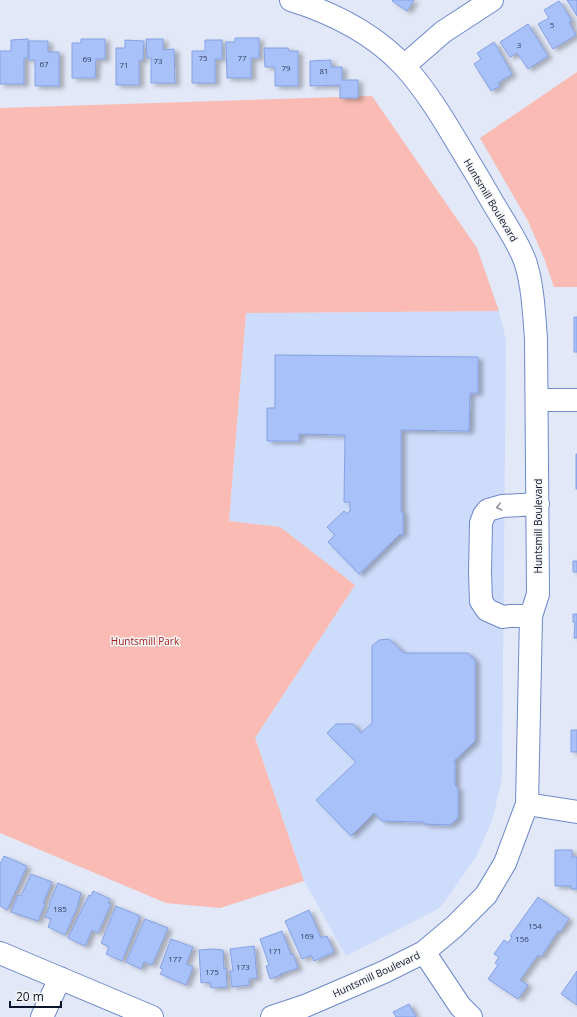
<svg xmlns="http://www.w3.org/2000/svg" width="577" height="1017" viewBox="0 0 577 1017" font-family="'Open Sans',sans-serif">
  <defs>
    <filter id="shadow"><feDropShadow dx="4.5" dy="2.5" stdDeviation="2" flood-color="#0004"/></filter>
  </defs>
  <rect width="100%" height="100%" fill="#e2e8f7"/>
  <path fill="#cedcfb" d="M 499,311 L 506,340 L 502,779 L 492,821 L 476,857 L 440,908 L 346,956 L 304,881 L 255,738 L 355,585 L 229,521 L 246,313 Z"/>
  <path fill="#f9bbb3" d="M 577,72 L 577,287 L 554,287 L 544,258 L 528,221 L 480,138 Z
    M 372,96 L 477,248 L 499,311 L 246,313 L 229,521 L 280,527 L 355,585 L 255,738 L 304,881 L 220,908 L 166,903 L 0,833 L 0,108 Z"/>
  <path fill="#a9c1f9" stroke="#85a1e5" filter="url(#shadow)" d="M 393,0 L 414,0 L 407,11 L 392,1 Z
    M 567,0 L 577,0 L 577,16 Z
    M 559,1 L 572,21 L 569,22 L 576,35 L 553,49 L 538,24 L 549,18 L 544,10 Z
    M 528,24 L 548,56 L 528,69 L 517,53 L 510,57 L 500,42 Z
    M 235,38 L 259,38 L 259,58 L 251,58 L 251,78 L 227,78 L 226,42 L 235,42 Z
    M 28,39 L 28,58 L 24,58 L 24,84 L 0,84 L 0,51 L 11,51 L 11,40 Z
    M 81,39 L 105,39 L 105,59 L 96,59 L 95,78 L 72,78 L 72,43 L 81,43 Z
    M 146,39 L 163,39 L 163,50 L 174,49 L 175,83 L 151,83 L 151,58 L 147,58 Z
    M 125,40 L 144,41 L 143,60 L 139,60 L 139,85 L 116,85 L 116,48 L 125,48 Z
    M 205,40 L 222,40 L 222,59 L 215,59 L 215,83 L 192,83 L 192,51 L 205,51 Z
    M 29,41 L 48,41 L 48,52 L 59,52 L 59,86 L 35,86 L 35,60 L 29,60 Z
    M 494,42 L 512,74 L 498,83 L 500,86 L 491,91 L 474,64 L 481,59 L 477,53 Z
    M 264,48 L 288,48 L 289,51 L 298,51 L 298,86 L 275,86 L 275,67 L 265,67 Z
    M 331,60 L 331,67 L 342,67 L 342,80 L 358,80 L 358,98 L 340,98 L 340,85 L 310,86 L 310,61 Z
    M 574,317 L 577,317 L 577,352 L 574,352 Z
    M 275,355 L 478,357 L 478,393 L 470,393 L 469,431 L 401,430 L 401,512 L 403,512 L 403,535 L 400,534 L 359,574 L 328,542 L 335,535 L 327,527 L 344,511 L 347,514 L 350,511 L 350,502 L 344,502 L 345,435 L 299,434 L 299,441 L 267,441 L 267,408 L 275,408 Z
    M 576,454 L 577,454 L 577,489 L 576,489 Z
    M 573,561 L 577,561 L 577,572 L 573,572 Z
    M 573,614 L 577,614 L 577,638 L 574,638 L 575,622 L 573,622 Z
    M 389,639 L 404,653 L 468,653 L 475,660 L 475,741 L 454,761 L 455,762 L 455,785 L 458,789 L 458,818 L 450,825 L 424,824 L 424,822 L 382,821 L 374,813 L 351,836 L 316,800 L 356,762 L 327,733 L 336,724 L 353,724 L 361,733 L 372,723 L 372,646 L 379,640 Z
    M 571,730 L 577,730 L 577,752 L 571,752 Z
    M 555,850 L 572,850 L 572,857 L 577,857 L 577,889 L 571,889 L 571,886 L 555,886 Z
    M 4,856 L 27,866 L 7,910 L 0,906 L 0,864 Z
    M 31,874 L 52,882 L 43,903 L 45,904 L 38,921 L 11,912 L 18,895 L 21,896 Z
    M 58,883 L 81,893 L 78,903 L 79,903 L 65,935 L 48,927 L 51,919 L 45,917 L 50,905 L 49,904 Z
    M 93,891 L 110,899 L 108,903 L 111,904 L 98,933 L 92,930 L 85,946 L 68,938 L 89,895 L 91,896 Z
    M 538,897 L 569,919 L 560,932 L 558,931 L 541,957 L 538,955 L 520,980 L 528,985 L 518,999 L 488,979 L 498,965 L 495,963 L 499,957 L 494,954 L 504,940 L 508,943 L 512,937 L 510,936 Z
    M 116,906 L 140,916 L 122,961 L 106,954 L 109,947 L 101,943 Z
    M 309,910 L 321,938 L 327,936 L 334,952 L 314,961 L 311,955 L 302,959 L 285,921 Z
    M 145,919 L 168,928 L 152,965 L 144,962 L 141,969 L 126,962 Z
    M 282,931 L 291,955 L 293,954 L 298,968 L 280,974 L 281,975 L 270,979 L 266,966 L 269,965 L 260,939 Z
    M 171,939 L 193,947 L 186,964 L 193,967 L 186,985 L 160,974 L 163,969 L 160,968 Z
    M 254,946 L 257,978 L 249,979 L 249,985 L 232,987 L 230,971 L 233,971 L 230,949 Z
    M 213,949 L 223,950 L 224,969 L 226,968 L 227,987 L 211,988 L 210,982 L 201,983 L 199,950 Z
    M 577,971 L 577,1005 L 561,994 Z
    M 409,1004 L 416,1017 L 396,1017 L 393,1012 Z"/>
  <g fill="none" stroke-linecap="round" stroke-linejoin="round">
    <defs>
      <path id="minor" d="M 404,66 L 443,32 L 492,0
        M 537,400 L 577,400
        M 531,616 L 509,616 L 503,617 L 487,610 L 481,601 L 480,573 L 481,523 L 484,515 L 488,510 L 502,506 L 538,504
        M 527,804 L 577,812
        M 424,952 L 460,1006 L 471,1017
        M 0,953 L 152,1017
        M 42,1017 L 60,978
        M 272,1017 L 305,1006 L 384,972 L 424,952 L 455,926 L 486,895 L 505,863 L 527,804 L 531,616 L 538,594 L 536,339 C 534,313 533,288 526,264 C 521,248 511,233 502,218 C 494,205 486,191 478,177 C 455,140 434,99 404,66 C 373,33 333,13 291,0"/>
    </defs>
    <use href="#minor" stroke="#6e89cb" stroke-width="24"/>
    <use href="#minor" stroke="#fff" stroke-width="22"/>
  </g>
  <defs><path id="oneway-chevron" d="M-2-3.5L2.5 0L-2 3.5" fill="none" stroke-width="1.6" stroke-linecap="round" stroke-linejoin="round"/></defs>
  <use stroke="#9296a1" href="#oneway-chevron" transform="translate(499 507) rotate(167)"/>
  <g text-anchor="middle" stroke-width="3" stroke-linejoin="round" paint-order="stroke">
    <g font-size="8" fill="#334062">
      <text x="552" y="28">5</text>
      <text x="519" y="48">3</text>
      <text x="203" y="61">75</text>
      <text x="242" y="61">77</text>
      <text x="87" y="62">69</text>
      <text x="158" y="64">73</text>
      <text x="44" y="67">67</text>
      <text x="124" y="68">71</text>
      <text x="286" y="71">79</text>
      <text x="324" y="74">81</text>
      <text x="60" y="912">185</text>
      <text x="535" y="929">154</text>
      <text x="307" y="939">169</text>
      <text x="522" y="942">156</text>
      <text x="275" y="954">171</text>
      <text x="175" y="962">177</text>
      <text x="243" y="970">173</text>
      <text x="212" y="975">175</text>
    </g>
    <g font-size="10" fill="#0c152f" stroke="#f5f5f5">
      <text transform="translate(491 200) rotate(59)" y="4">Huntsmill Boulevard</text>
      <text transform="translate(538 526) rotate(-90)" y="4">Huntsmill Boulevard</text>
      <text transform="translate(376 974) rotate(-25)" y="4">Huntsmill Boulevard</text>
    </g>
    <g font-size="10" fill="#a01d1e" stroke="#f5f5f5">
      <text x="145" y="645">Huntsmill Park</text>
    </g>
  </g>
  <path d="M10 1001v6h51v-6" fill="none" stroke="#0c152f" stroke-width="2"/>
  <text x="16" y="1001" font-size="12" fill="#0c152f" stroke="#f5f5f5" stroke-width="3" paint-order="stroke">20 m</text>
</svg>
